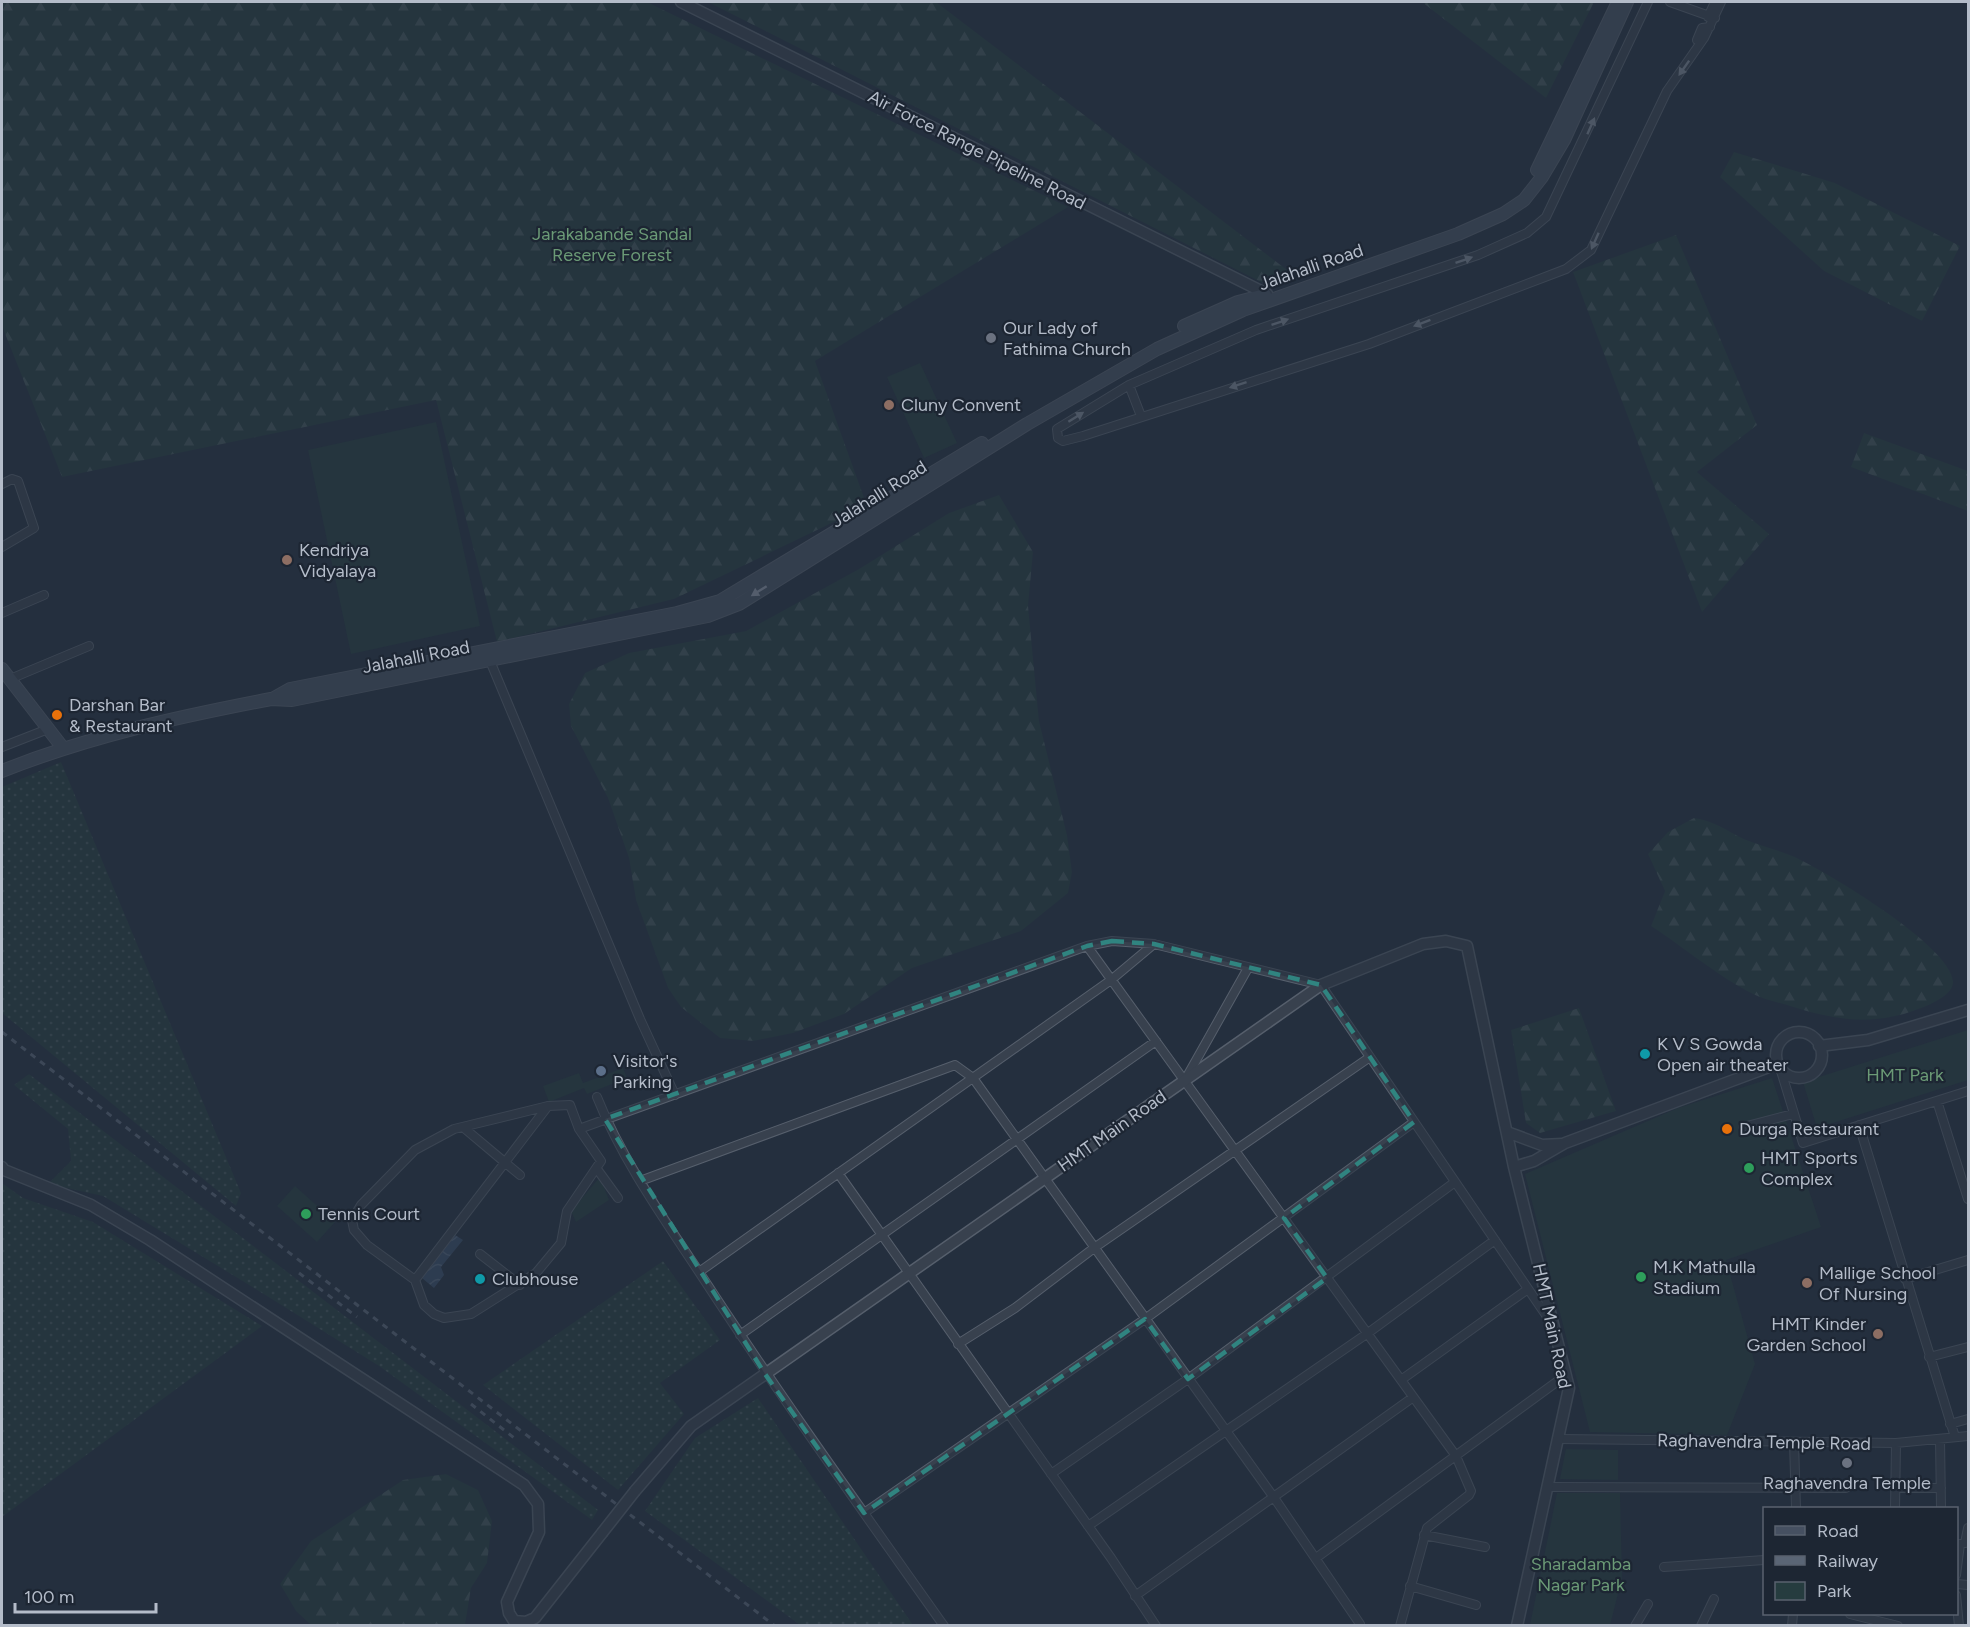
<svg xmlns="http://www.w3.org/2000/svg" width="1970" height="1627" viewBox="0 0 1970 1627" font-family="Figtree,sans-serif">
  <defs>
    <pattern id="grass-dots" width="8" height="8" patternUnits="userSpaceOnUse" patternTransform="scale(1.5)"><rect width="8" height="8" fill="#263c3f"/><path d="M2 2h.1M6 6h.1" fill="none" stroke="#435659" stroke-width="1.8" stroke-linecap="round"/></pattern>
    <pattern id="forest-firs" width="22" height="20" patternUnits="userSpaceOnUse" patternTransform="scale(1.5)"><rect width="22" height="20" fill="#263c3f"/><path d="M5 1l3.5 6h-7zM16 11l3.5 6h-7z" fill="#435659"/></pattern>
    <pattern id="water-waves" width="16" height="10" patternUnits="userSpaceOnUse" patternTransform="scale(1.5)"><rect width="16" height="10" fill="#394c67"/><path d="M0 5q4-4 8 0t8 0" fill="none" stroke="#53647b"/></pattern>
  </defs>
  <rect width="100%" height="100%" fill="#242f3e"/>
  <path fill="url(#grass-dots)" d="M 61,762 L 241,1193 L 236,1206 L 2,1013 L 2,787 Z
    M 29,1074 L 598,1510 L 592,1520 L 379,1366 L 249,1285 L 103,1196 L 48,1184 L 71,1161 L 68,1129 L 14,1085 Z
    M 2,1183 L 23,1198 L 93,1222 L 262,1326 L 2,1517 Z
    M 663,1261 L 720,1340 L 660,1383 L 684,1414 L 618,1490 L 483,1385 Z
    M 758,1398 L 913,1625 L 800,1625 L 645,1511 L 695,1438 Z"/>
  <path fill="url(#forest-firs)" d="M 2,2 L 647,2 L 1068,207 L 815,361 L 867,506 L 674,599 L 497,642 L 436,400 L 62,477 L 2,326 Z
    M 708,2 L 936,2 L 1291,273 L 1263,283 Z
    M 1422,2 L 1594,2 L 1546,98 Z
    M 1734,152 L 1835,183 L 1960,246 L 1922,321 L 1824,271 L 1720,177 Z
    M 1676,235 L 1757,425 L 1697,472 L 1769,534 L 1702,612 L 1573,272 Z
    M 1864,433 L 1968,471 L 1968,511 L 1851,467 Z
    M 999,495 L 1033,552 L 1028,606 L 1039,721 L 1067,835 L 1072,872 L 1068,893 L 1021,931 L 912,968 L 844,1014 L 793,1033 L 753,1041 L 720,1038 L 681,1007 L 668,988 L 636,900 L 629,858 L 608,798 L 571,726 L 569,704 L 585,673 L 629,653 L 746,631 L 859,569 L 949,513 Z
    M 1694,818 C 1713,820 1727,831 1744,839 C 1761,846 1779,850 1795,857 C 1828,873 1950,945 1953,981 C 1954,994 1933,1003 1924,1007 C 1874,1027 1837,1021 1787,1005 C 1776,1002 1763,999 1753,994 C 1719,977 1683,947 1651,926 L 1665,891 L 1648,854 L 1668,832 Z
    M 1579,1008 L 1616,1111 L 1540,1133 L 1526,1123 L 1511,1030 Z
    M 446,1474 L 478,1490 L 492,1521 L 487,1563 L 471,1588 L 465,1625 L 311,1625 L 296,1611 L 280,1584 L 311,1541 L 403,1480 Z"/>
  <path fill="#263c3f" d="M 920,363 L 957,443 L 924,458 L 887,377 Z
    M 436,422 L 480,626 L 351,654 L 308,450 Z
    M 1968,1030 L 1968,1080 L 1817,1128 L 1803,1082 Z
    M 623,1068 L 627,1078 L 587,1094 L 584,1088 L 549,1102 L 543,1086 L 579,1073 L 583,1083 Z
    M 1772,1078 L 1821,1227 L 1726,1260 L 1755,1364 L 1727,1435 L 1590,1432 L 1525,1174 L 1678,1108 Z
    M 600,1177 L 609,1200 L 576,1222 L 571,1211 Z
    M 295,1186 L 335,1222 L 317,1242 L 277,1206 Z
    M 1566,1449 L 1618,1450 L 1618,1480 L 1560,1479 Z
    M 1557,1493 L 1620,1493 L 1622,1578 L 1610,1625 L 1530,1625 Z"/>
  <path fill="url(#water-waves)" d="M 455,1235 L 463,1240 L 441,1267 L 444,1275 L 434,1288 L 422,1278 Z"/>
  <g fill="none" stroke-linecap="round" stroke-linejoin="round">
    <defs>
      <path id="minor" d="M 1648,2 L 1546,217 L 1527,233 L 1478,255 L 1256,330 L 1129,385 L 1057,429 L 1058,438 L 1063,441 L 1083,436 L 1369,344 L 1566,269 L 1591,250 L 1667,91 L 1704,38 L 1721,2
        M 1670,2 L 1715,18
        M 1708,17 L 1715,2
        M 1697,40 L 1702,28 L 1710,27
        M 1129,385 L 1141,416
        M 2,484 L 12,479 L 18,481 L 34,528 L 2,547
        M 2,613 L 44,595
        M 488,656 L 640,1019 L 675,1095
        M 10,679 L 89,646
        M 2,747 L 48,729
        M 1087,946 L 1456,1456 L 1471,1491 L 1469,1495 L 1427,1528 L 1400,1626
        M 1781,1071 L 1803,1143 L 1968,1091
        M 1185,1080 L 1248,968
        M 597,1097 C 623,1162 665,1220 703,1278 C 780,1396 862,1510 944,1626
        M 1937,1101 L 1968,1199
        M 1859,1125 L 1955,1437
        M 1743,1127 L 1793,1114
        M 464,1128 L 520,1175
        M 579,1129 L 601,1161 L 567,1211 L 561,1243 L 536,1273 L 471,1314 L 444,1318 L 434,1314 L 424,1305 L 415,1280 L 367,1245 L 354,1230 L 352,1220 L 361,1205 L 415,1150 L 454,1129 L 548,1106 L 570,1105 L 579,1129 L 1087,946 L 1112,941 L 1154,944 L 1321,985 L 1550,1321
        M 597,1169 L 618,1198
        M 838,1173 L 1111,1558 L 1156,1626
        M 640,1181 L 955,1065 L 973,1078 L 1275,1499 L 1360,1624
        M 480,1254 L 520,1285
        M 699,1272 L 1111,980 L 1154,944
        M 1905,1279 L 1968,1260
        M 415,1280 L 548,1106
        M 740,1335 L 1156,1041
        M 958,1344 L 1015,1308 L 1094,1248 L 1370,1057
        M 1929,1357 L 1968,1347
        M 1401,1380 L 1528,1289
        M 1950,1424 L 1968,1419
        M 1559,1439 L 1896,1443 L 1968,1436
        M 1940,1439 L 1941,1508
        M 1794,1442 L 1796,1508
        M 1051,1474 L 1188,1379 L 1455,1182
        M 1550,1487 L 1846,1488
        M 1896,1488 L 1941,1488
        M 1895,1508 L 1896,1443
        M 864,1513 L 1145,1319 L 1414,1122
        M 1088,1526 L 1368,1333 L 1495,1240
        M 1424,1535 L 1485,1547
        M 1965,1543 L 1968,1528
        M 1316,1558 L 1566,1375
        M 1664,1567 L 1764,1560
        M 1956,1575 L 1960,1544
        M 1956,1584 L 1968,1585
        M 1410,1586 L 1476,1605
        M 1956,1595 L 1959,1626
        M 1135,1596 L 1412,1398
        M 1850,1614 L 1898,1626
        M 1635,1626 L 1648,1604
        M 1701,1626 L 1714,1599
        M 1792,1626 L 1793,1614"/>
      <path id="tertiary" d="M 681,2 L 1267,294 L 1269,298
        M1776 1055a23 23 0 1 1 46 0a23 23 0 1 1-46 0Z
        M 1819,1046 L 1868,1040 L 1968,1010
        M 1507,1132 L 1542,1145 L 1562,1144
        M 2,1167 L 4,1170 L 91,1205 L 150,1240 L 524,1485 L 538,1504 L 539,1532 L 507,1602 L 509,1613 L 514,1621 L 526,1622 L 535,1618 L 602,1533
        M 1514,1167 L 1534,1161 L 1565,1143 L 1777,1064
        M 635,1491 L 691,1426 L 1321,985 L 1423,944 L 1446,941 L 1467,946 L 1514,1167 L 1569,1388 L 1517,1626"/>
      <path id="secondary" d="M 1537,170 L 1618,2
        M 1184,326 L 1238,302 L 1265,295
        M 2,669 L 63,748
        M 274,698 L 290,689 L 677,613 L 720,601 L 982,443
        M 2,771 C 90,736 177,717 271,699 L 292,700 L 708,616 L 739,604 L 1027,424 L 1157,349 L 1243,310 L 1458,234 L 1503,214 L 1524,200 L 1542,177 L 1564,140 L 1627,2"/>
    </defs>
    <use href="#minor" stroke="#565f6c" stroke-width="10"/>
    <use href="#tertiary" stroke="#565f6c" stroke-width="13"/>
    <use href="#secondary" stroke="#565f6c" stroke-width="14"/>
    <use href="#minor" stroke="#38414e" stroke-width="8"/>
    <use href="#tertiary" stroke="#38414e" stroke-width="10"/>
    <use href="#secondary" stroke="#465061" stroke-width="12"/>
    <path stroke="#5a6575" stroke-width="3" stroke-dasharray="6 6" stroke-linecap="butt" d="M 2,1032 L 775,1626
      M 299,1273 L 357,1317
      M 471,1404 L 518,1441"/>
    <defs>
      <path id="tertiary-bridge" d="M 602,1533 L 635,1491"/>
    </defs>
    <use href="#tertiary-bridge" stroke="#565f6c" stroke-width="13" stroke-linecap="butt"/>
    <use href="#tertiary-bridge" stroke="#38414e" stroke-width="10"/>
  </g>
  <defs><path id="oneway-solid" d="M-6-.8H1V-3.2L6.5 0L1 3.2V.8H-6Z" transform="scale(1.5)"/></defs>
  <g fill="#7c8592">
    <use href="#oneway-solid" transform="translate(1684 68) rotate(125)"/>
    <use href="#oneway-solid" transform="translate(1591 126) rotate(-66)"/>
    <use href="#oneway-solid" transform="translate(1595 241) rotate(114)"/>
    <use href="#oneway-solid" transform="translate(1464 260) rotate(-19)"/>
    <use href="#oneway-solid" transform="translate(1280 322) rotate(-19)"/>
    <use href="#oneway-solid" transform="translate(1422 323) rotate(159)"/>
    <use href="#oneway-solid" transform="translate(1238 385) rotate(162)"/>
    <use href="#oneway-solid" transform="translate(1076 417) rotate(-32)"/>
  </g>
  <use fill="#8e96a5" href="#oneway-solid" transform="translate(759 591) rotate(148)"/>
  <path d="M0 0H1970V1627H0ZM 1112,941 L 1154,944 L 1321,985 L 1414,1122 L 1284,1218 L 1327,1278 L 1188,1379 L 1145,1319 L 864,1513 L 765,1374 L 605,1119 L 1087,946 Z" fill="#242f3e" fill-opacity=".55" fill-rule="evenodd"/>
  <path fill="none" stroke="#308480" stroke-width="4.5" stroke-dasharray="12 8" stroke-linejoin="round" d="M 1112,941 L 1154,944 L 1321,985 L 1414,1122 L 1284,1218 L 1327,1278 L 1188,1379 L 1145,1319 L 864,1513 L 765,1374 L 605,1119 L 1087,946 Z"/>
  <g fill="#6b7280" stroke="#1d2633" stroke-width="2">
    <circle cx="991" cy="338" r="6"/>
    <circle cx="1847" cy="1463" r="6"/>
  </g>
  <g fill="#8d6e63" stroke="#1d2633" stroke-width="2">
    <circle cx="889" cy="405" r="6"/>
    <circle cx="287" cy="560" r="6"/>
    <circle cx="1807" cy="1283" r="6"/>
    <circle cx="1878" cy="1334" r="6"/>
  </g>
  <g fill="#e8710a" stroke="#1d2633" stroke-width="2">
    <circle cx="57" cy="715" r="6"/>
    <circle cx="1727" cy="1129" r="6"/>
  </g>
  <g fill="#0f9aa8" stroke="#1d2633" stroke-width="2">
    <circle cx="1645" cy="1054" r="6"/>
    <circle cx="480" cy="1279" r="6"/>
  </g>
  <circle fill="#5c6f8a" stroke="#1d2633" stroke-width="2" cx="601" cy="1071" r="6"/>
  <g fill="#2e9e5b" stroke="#1d2633" stroke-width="2">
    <circle cx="1749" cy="1168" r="6"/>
    <circle cx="306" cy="1214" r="6"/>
    <circle cx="1641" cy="1277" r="6"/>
  </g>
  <g text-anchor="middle" stroke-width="4.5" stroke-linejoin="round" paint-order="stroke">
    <g font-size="18" fill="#b4bcc9" stroke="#1d2633">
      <text transform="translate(977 150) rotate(27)" y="6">Air Force Range Pipeline Road</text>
      <text transform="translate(1311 267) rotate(-19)" y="6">Jalahalli Road</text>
      <text transform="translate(879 494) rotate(-32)" y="6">Jalahalli Road</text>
      <text transform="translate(416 657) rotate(-11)" y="6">Jalahalli Road</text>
      <text transform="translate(1112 1131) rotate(-35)" y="6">HMT Main Road</text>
      <text transform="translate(1552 1326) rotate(78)" y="6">HMT Main Road</text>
      <text transform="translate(1764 1442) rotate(1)" y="6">Raghavendra Temple Road</text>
    </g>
    <g font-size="18" fill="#6b9a76" stroke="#1d2633">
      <text x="612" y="240">Jarakabande Sandal<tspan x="612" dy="21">Reserve Forest</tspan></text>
      <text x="1905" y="1081">HMT Park</text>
      <text x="1581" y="1570">Sharadamba<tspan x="1581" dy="21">Nagar Park</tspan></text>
    </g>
    <g font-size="18" fill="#b4bcc9" stroke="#1d2633" text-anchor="start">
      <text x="1003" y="334">Our Lady of<tspan x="1003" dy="21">Fathima Church</tspan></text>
      <text x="901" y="411">Cluny Convent</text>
      <text x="299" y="556">Kendriya<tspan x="299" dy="21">Vidyalaya</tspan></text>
      <text x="69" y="711">Darshan Bar<tspan x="69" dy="21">&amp; Restaurant</tspan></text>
      <text x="1657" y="1050">K V S Gowda<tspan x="1657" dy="21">Open air theater</tspan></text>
      <text x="613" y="1067">Visitor's<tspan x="613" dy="21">Parking</tspan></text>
      <text x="1739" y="1135">Durga Restaurant</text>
      <text x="1761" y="1164">HMT Sports<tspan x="1761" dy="21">Complex</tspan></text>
      <text x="318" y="1220">Tennis Court</text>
      <text x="1653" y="1273">M.K Mathulla<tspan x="1653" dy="21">Stadium</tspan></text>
      <text x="1819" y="1279">Mallige School<tspan x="1819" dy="21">Of Nursing</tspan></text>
      <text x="492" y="1285">Clubhouse</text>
      <text x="1866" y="1330" text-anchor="end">HMT Kinder<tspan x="1866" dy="21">Garden School</tspan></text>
      <text x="1847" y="1489" text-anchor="middle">Raghavendra Temple</text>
    </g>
  </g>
  <rect width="1970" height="1627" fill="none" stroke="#b4bcc9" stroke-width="6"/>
  <rect x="1763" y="1507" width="195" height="108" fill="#1d2633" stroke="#59626f" stroke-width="1.5"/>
  <rect x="1775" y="1526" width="30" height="9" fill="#465061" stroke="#59626f" stroke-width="1.5"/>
  <text x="1817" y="1537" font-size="18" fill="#b4bcc9">Road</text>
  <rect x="1775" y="1556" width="30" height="9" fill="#5a6575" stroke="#59626f" stroke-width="1.5"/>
  <text x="1817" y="1567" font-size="18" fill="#b4bcc9">Railway</text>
  <rect x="1775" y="1582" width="30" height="18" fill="#263c3f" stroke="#59626f" stroke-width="1.5"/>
  <text x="1817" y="1597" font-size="18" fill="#b4bcc9">Park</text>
  <path d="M15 1603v9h141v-9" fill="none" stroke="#b4bcc9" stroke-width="3"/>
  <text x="24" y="1603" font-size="18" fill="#b4bcc9" stroke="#1d2633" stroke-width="4.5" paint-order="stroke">100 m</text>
</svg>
